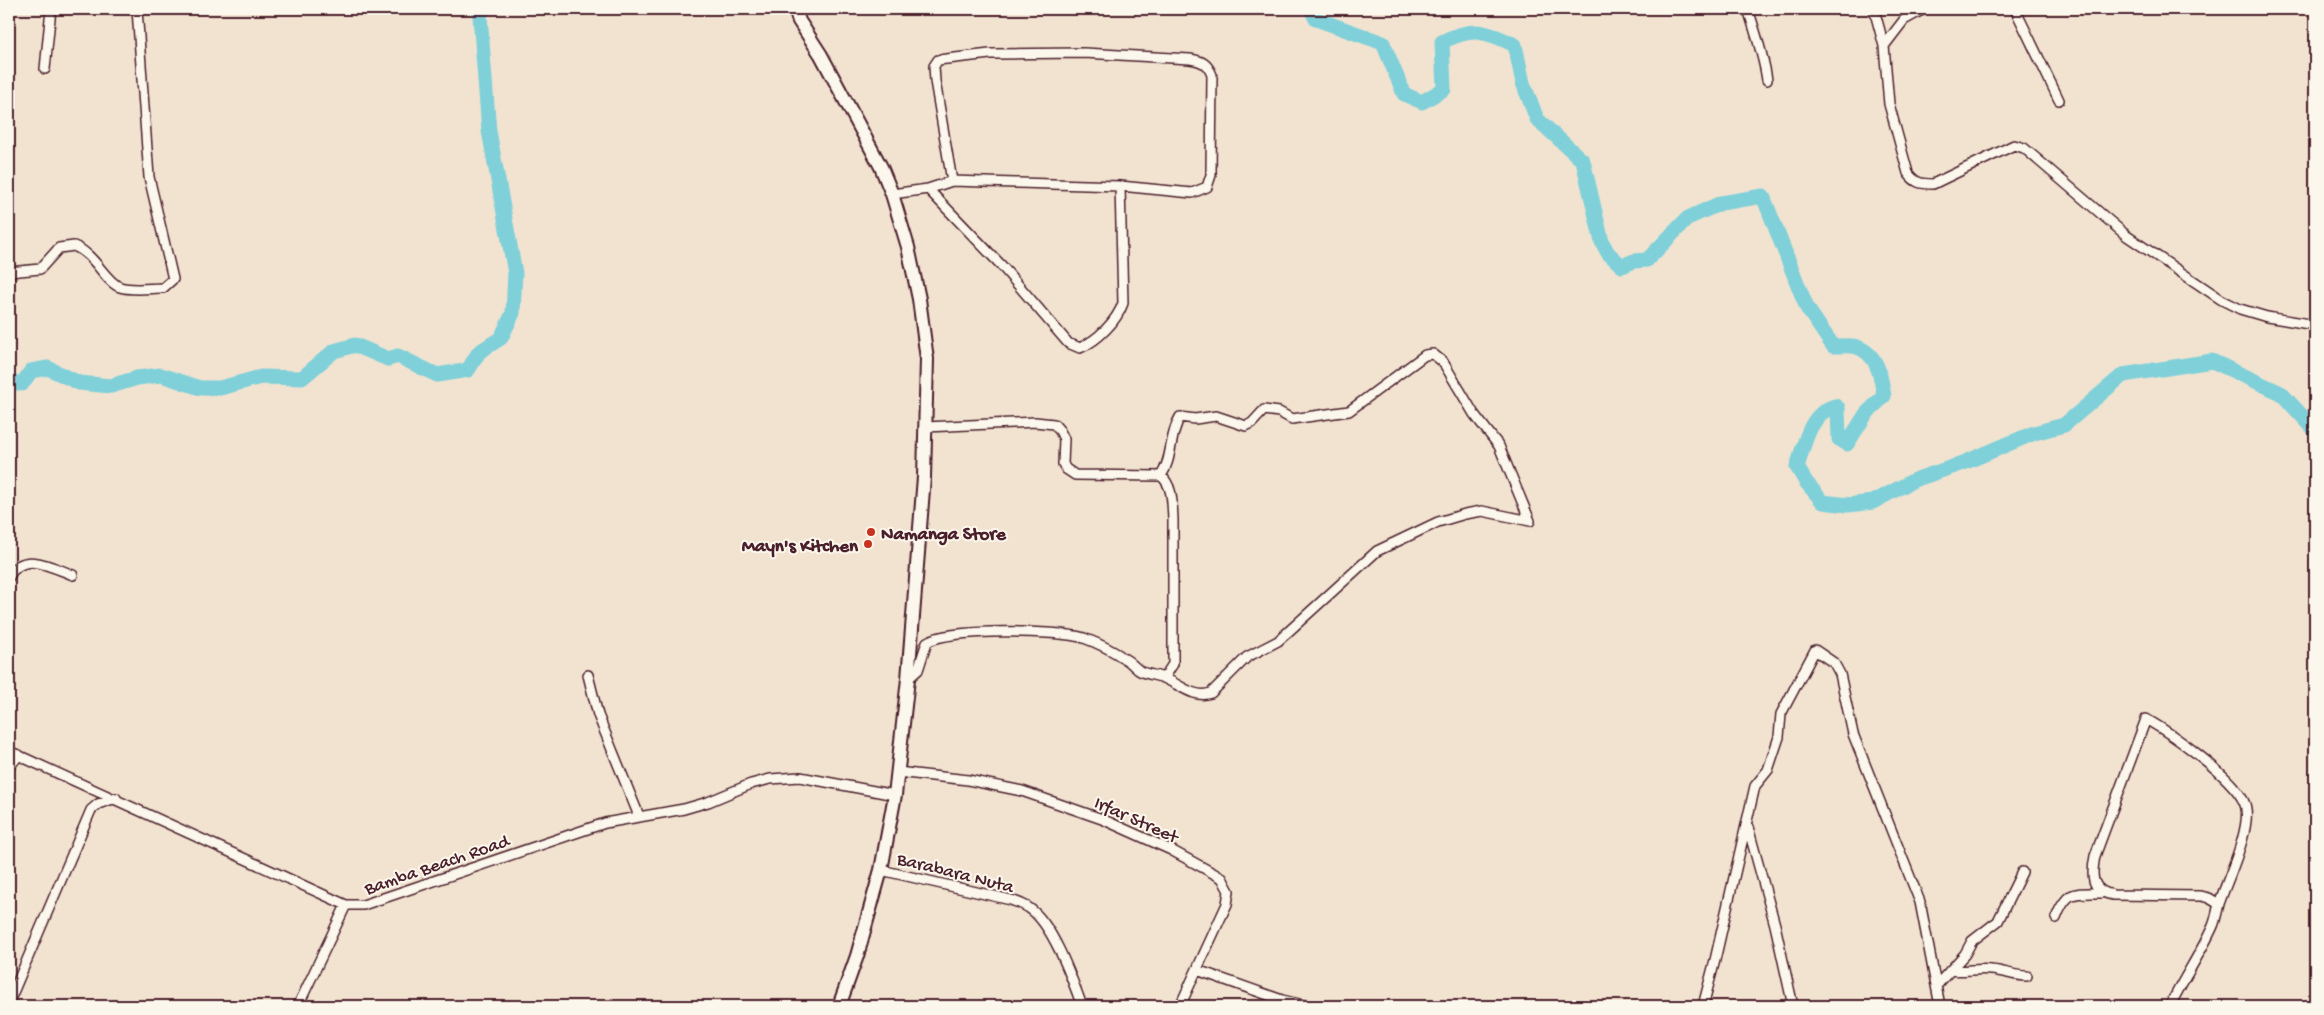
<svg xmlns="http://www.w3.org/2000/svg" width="2324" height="1015" viewBox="0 0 2324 1015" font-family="'Gochi Hand',sans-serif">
  <rect width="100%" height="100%" fill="#f2e3d0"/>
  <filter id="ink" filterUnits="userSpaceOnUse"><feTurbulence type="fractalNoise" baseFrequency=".02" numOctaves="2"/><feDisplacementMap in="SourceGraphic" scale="10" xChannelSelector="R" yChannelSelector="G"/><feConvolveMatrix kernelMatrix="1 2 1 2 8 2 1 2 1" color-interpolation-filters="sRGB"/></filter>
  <g filter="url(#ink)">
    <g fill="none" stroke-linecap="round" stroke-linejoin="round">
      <path stroke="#7fd0d9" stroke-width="15" d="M 1311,9 L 1316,19 L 1383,43 L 1404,94 L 1422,102 L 1444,89 L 1442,42 C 1474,26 1484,31 1515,45 L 1523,83 L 1537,119 L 1583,161 L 1602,242 L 1608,253 L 1622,266 L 1634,261 L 1647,260 L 1688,218 L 1721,203 L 1763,196 L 1807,308 L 1833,346 C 1840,346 1850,345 1857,347 C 1878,354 1881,377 1884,396 L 1866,414 L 1847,444 L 1839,439 L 1838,408 L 1835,406 C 1809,413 1804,446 1797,467 L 1806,482 L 1823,502 L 1848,505 L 1873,502 L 1914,480 L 1961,464 L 2034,433 L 2064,425 L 2123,375 L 2212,361 L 2281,393 L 2315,430
        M 9,381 L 22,384 L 31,371 L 48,368 L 79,383 L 111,386 L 137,378 L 161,375 L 200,388 L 220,388 L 261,377 L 302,378 L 334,351 L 355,345 L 388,359 L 398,356 L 437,375 L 468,370 L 479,352 L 501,338 L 513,313 L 515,273 L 489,131 L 480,16 L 483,9"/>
      <defs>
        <path id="street" d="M 1748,9 C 1755,31 1764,57 1767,80
          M 1874,9 L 1884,46 L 1889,104 L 1908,173 C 1915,183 1921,184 1933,184 L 2014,145 L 2024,148 L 2127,236 L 2222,300 L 2240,309 L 2267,317 L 2315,325
          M 2015,9 L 2059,100
          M 1884,46 L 1904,20 L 1924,9
          M 45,69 L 51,9
          M 928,189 L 1001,265 L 1068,343 L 1080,348 C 1098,340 1117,321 1123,303 L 1120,186
          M 892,194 L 928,189 L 952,181 L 1120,186 L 1192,193 L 1207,187 L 1211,175 L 1212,75 C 1207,63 1202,61 1190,59 L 1084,53 L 990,54 L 938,60 L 934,66 L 935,81 L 952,181
          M 9,272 L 40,269 L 59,248 L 74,246 C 96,255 105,282 120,287 C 132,291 151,288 163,288 L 173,279 L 149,177 L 137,9
          M 925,427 L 1035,422 L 1054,424 L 1060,431 L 1064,439 L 1063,464 L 1066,469 L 1075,475 L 1161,476 C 1173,485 1172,504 1173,519 L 1173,664 L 1164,678
          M 1161,476 C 1173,458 1169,435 1180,417 L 1195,419 L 1216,416 L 1246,426 L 1252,423 L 1264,410 L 1279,412 L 1292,419 L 1349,411 L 1425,355 L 1433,354 L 1443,362 L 1474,414 L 1499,446 L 1530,521
          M 9,577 C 22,550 52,567 73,575
          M 588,675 L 598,715 L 639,816
          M 908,679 L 918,670 L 927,642 C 949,628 1059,630 1084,638 C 1097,643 1114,651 1125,659 C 1131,662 1135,668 1140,671 C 1148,675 1158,675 1166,679 C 1180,685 1195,699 1211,693 L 1247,657 L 1278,641 L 1377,551 L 1438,522 L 1465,514 L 1482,511 L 1530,521
          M 9,751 L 346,905 L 363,905 L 605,823 L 684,809 L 708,802 L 751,784 L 770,779 L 800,777 L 895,795
          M 9,767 L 19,755
          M 897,772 L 968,780 L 1022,791 L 1102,819 L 1171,850 L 1222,878 L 1229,891 L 1227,904 L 1180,1006
          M 1748,827 L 1775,925 L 1793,1006
          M 881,870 L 1011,900 C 1016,902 1023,904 1029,908 C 1053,924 1072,979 1082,1006
          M 2056,918 C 2067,890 2073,893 2101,893
          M 1197,970 L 1282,1000 L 1308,1006
          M 1950,970 C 1964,972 1978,968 1991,970 C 2004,971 2014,976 2027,976
          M 1937,985 L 1965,954 L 1972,941 L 1998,921 L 2022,872
          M 9,1002 L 91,810 L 98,804 L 116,798
          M 298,1006 L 346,905
          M 1703,1006 L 1715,960 L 1755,786 L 1768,770 L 1779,737 L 1781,714 L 1815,650 L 1834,663 L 1840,674 L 1853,734 L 1920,902 L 1940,1006
          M 2170,1006 C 2183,979 2201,953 2213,926 C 2216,919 2217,911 2219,904 C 2226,882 2255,823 2244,802 C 2231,775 2172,734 2146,719 L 2095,856 C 2091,876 2091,891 2113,895 L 2201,896 L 2209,898 L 2219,904"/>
        <path id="secondary" d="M 795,9 L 799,21 L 821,55 L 881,167 L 892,194 L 908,247 L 919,299 L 927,359 L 924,477 L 908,679 L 895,795 L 881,870 L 857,956 L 839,1006"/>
      </defs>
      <use href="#street" stroke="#4a1f2b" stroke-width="12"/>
      <use href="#secondary" stroke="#4a1f2b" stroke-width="16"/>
      <use href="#street" stroke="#fbf7ec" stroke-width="9"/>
      <use href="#secondary" stroke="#fbf7ec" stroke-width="12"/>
    </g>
  </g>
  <g fill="#c8321e" stroke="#fbf7ec" stroke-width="2">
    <circle cx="871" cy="532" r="5"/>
    <circle cx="868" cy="544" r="5"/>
  </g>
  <g text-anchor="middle" stroke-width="4" stroke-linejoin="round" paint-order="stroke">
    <g font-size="19" font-weight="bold" fill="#4a1f2b" stroke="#fbf7ec" text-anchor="start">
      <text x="881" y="539">Namanga Store</text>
      <text x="858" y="551" text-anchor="end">Mayn's Kitchen</text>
    </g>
    <g font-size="19" fill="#4a1f2b" stroke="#fbf7ec">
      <text transform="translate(1137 818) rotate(24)" y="7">Irfar Street</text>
      <text transform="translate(436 863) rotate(-19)" y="7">Bamba Beach Road</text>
      <text transform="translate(956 871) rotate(14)" y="7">Barabara Nuta</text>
    </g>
  </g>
  <rect width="2324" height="1015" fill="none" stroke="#fbf7ec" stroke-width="30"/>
  <rect x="15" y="15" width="2294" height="985" fill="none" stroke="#4a1f2b" stroke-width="2" filter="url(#ink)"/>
</svg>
